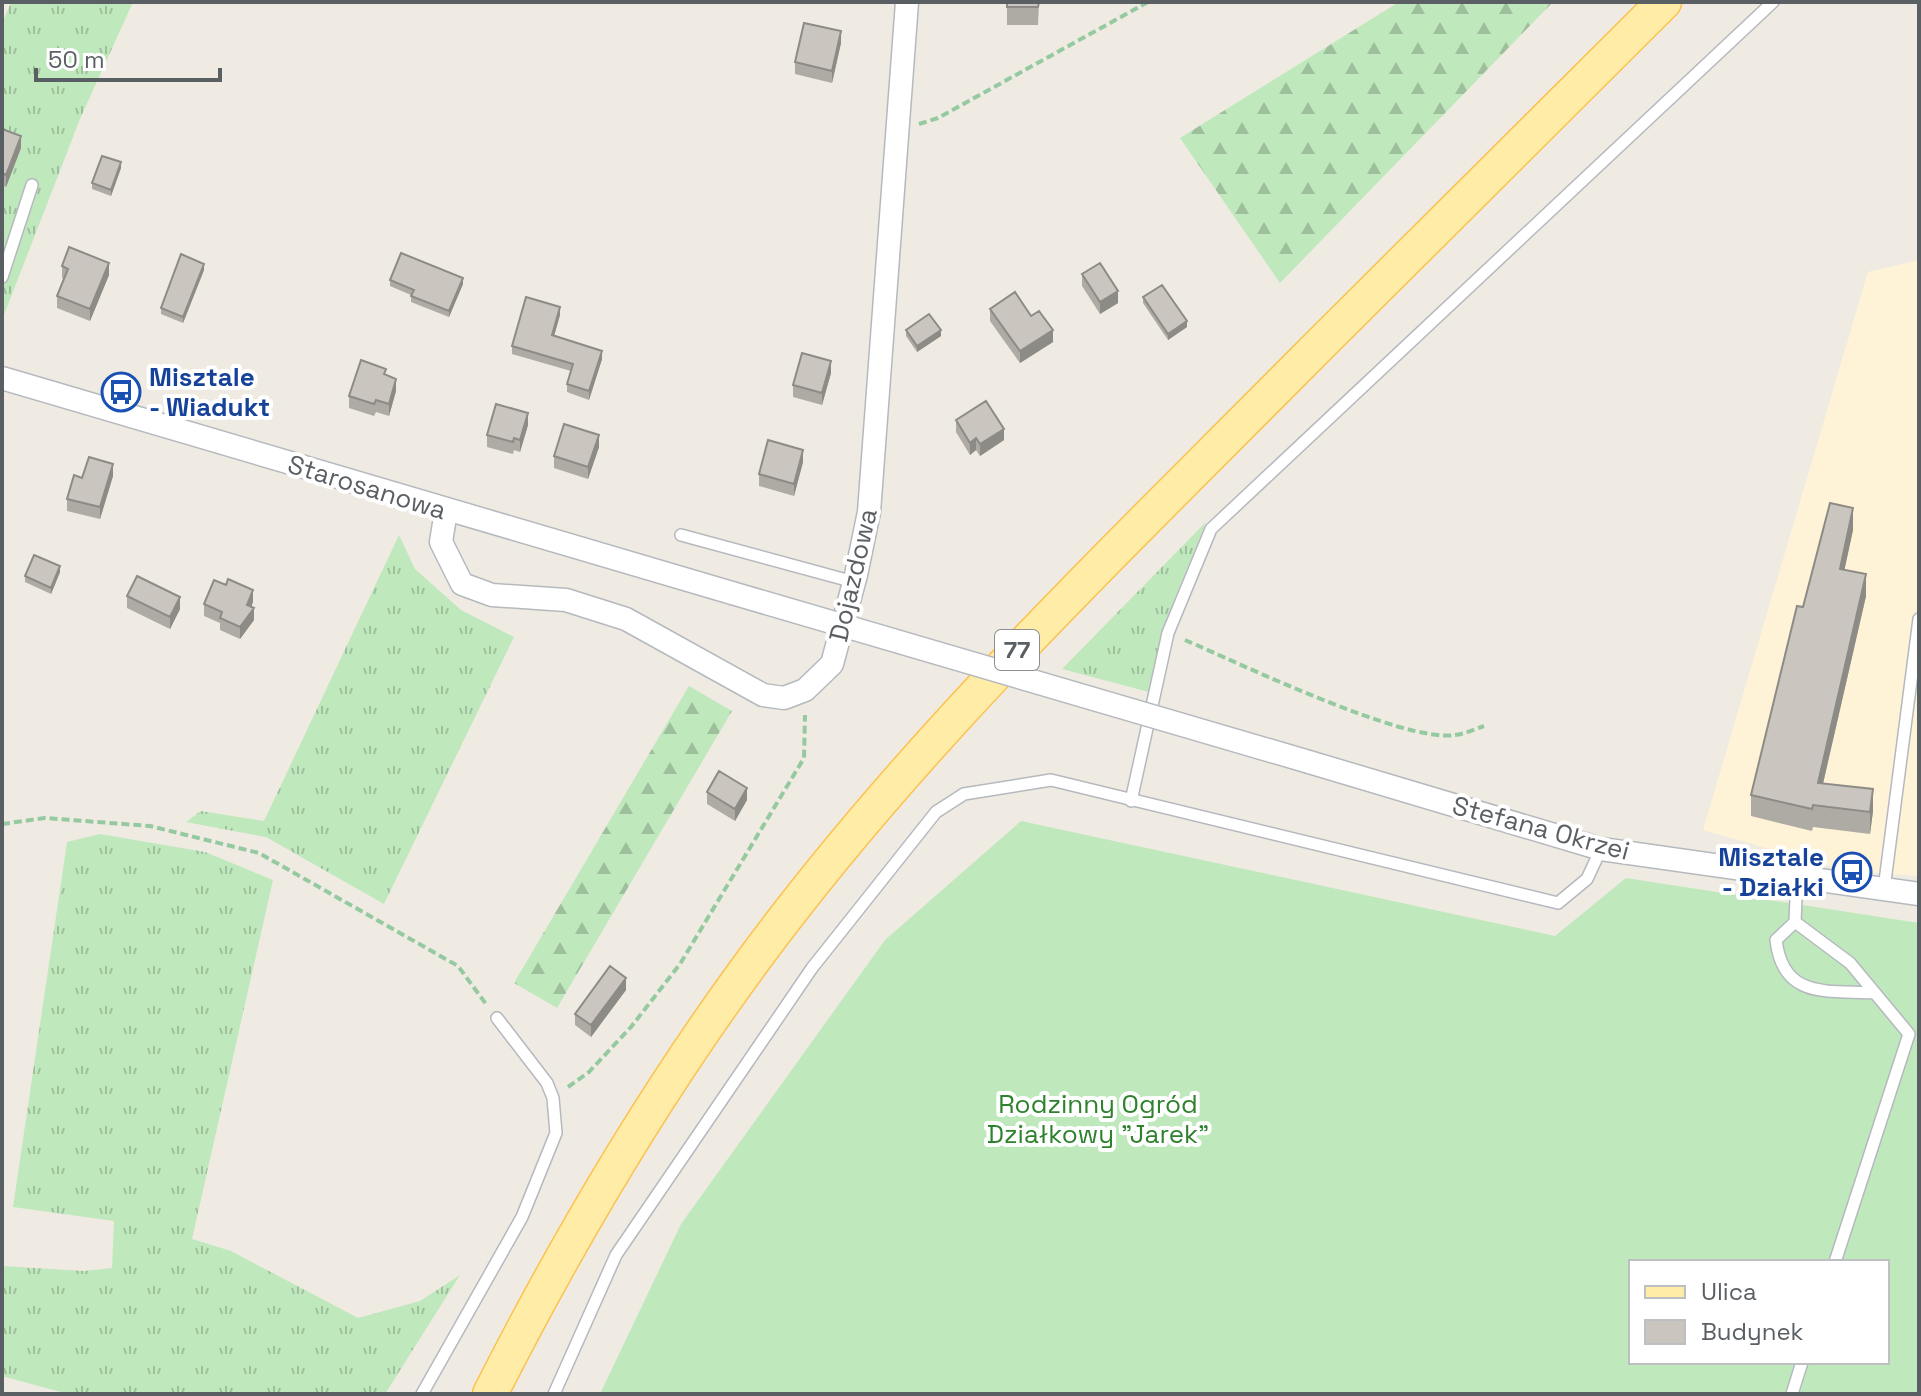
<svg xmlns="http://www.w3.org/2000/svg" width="1921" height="1396" viewBox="0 0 1921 1396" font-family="'Space Grotesk',sans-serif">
  <defs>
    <pattern id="grass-tufts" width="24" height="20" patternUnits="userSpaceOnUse" patternTransform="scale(2)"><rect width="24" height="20" fill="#bfe8bc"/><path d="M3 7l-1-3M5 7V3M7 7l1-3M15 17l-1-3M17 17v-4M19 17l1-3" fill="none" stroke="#9ebf9c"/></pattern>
    <pattern id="forest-firs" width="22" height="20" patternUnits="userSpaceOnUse" patternTransform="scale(2)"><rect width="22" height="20" fill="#bfe8bc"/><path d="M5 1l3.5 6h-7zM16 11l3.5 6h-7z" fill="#9ebf9c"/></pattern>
  </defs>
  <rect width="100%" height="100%" fill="#efebe2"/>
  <path fill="#fff3d7" d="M 1919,260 L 1919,876 L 1847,871 L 1703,830 L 1868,272 Z"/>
  <path fill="url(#grass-tufts)" d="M 11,2 L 133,2 L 80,119 L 2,320 L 2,24 Z
    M 1206,522 L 1163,627 L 1149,692 L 1062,669 Z
    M 399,535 L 415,569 L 461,610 L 514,637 L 384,904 L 266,837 L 186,822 L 201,811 L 264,821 Z
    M 100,834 L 205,852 L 273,880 L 192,1239 L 231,1251 L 358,1318 L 420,1301 L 460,1275 L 385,1394 L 68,1394 L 2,1376 L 2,1266 L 84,1271 L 112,1268 L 114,1221 L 13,1207 L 67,842 Z"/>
  <path fill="url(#forest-firs)" d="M 1399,2 L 1553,2 L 1280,283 L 1180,138 Z
    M 689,686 L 732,711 L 557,1008 L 514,983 Z"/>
  <path fill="#bfe8bc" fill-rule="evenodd" d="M 1021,821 L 1555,936 L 1626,878 L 1919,923 L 1919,1394 L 600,1394 L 681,1224 L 885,940 ZM 1631,1262 L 1887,1262 L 1887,1362 L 1631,1362 Z"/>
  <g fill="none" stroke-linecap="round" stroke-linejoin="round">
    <defs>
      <path id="service" d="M 2,277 L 32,185
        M 681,535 L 854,582
        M 1131,801 L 1168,633 L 1211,529 L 1773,2
        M 1797,876 L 1795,922 L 1850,963 L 1909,1034 L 1835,1262
        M 1884,889 L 1919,619
        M 1795,922 L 1776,940 C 1783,1000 1828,990 1875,993
        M 422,1394 L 522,1217 L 556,1133 L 553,1098 L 547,1083 L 497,1018
        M 554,1394 L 616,1255 L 812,968 L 936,812 L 964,794 L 1051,780 L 1558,903 L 1587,879 L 1601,849
        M 1792,1394 L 1802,1362"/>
      <path id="minor" d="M 2,378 L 732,593
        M 446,511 L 441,542 L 462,584 L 492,595 L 566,600 L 626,619 L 763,695 L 784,698 L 805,690 L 832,664 L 856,575 L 869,512 L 907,2
        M 1309,762 L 1601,849 L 1919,894"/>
      <path id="primary" d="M 490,1394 C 566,1244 652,1098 752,962 C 880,788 1030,635 1182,483 C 1342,322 1503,162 1664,2"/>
    </defs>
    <use href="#service" stroke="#b5b9be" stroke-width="14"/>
    <use href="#minor" stroke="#b5b9be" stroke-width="25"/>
    <use href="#primary" stroke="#fcc14e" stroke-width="37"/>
    <path stroke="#95caa1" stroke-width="4" stroke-dasharray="8 4" stroke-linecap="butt" d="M 919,124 L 938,118 L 1148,2
      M 1185,640 C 1239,663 1404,743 1455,735 C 1465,734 1475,729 1484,726
      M 2,824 L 45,818 L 150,826 L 259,853 L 458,966 L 486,1004
      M 568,1087 L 589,1072 L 631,1027 L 680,964 L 804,758 L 805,715"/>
    <use href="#service" stroke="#fff" stroke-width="11"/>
    <use href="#minor" stroke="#fff" stroke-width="22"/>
    <use href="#primary" stroke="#ffeca7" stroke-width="34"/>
    <defs>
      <path id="minor-bridge" d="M 732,593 L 1309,762"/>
    </defs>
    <use href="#minor-bridge" stroke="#b5b9be" stroke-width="25" stroke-linecap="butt"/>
    <use href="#minor-bridge" stroke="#fff" stroke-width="22"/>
  </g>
  <path fill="#aeaaa4" d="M 1007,2 L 1039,2 L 1038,25 L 1007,25 Z
    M 841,43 L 832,83 L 795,74 L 795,62 Z
    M 2,129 L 21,148 L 6,187 L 2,185 Z
    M 121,168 L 111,196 L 92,189 L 92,183 Z
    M 62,266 L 109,275 L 90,321 L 57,308 L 57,296 L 64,279 L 62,278 Z
    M 204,270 L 183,323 L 161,314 L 161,308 Z
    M 1082,274 L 1118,303 L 1100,314 L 1082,286 Z
    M 390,280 L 463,284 L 449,317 L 411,302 L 411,295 L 390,286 Z
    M 1143,297 L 1187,327 L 1168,340 L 1143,303 Z
    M 990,309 L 1053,342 L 1020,363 L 990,321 Z
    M 560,315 L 554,336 L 602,359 L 589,400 L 567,392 L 567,384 L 571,371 L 512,354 L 512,346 Z
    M 906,330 L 941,336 L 917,352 L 906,336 Z
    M 831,373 L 822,405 L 793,397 L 793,385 Z
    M 386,375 L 396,391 L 389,416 L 376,412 L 374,416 L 349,408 L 349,396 Z
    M 956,420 L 1004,440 L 980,456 L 976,450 L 970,455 L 956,432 Z
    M 528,425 L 520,452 L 514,450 L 513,454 L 487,447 L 487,435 Z
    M 599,447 L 588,479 L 554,468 L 554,456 Z
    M 803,462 L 794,496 L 759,486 L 759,474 Z
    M 113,476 L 100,519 L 67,511 L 67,499 L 82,478 Z
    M 1853,530 L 1844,570 L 1866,596 L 1823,784 L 1873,811 L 1870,834 L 1813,827 L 1812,831 L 1751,816 L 1751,795 L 1803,607 Z
    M 60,572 L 51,594 L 25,582 L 25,576 Z
    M 127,596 L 180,609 L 170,629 L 127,608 Z
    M 253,602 L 251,607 L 254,620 L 240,639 L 220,630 L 220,623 L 204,616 L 204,604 Z
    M 707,792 L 747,800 L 735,821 L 707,804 Z
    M 626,990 L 591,1037 L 575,1025 L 575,1014 Z"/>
  <path fill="#8d8b86" d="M 841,31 L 841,43 L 832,83 L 832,71 Z
    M 21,136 L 21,148 L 6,187 L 6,175 Z
    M 121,162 L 121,168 L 111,196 L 111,190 Z
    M 109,263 L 109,275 L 90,321 L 90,309 Z
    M 204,264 L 204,270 L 183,323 L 183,317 Z
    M 463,278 L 463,284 L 449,317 L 449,311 Z
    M 1118,291 L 1118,303 L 1100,314 L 1100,302 Z
    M 560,307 L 560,315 L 552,343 L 552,335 Z
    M 1187,321 L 1187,327 L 1168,340 L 1168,334 Z
    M 941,330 L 941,336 L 917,352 L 917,346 Z
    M 1053,330 L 1053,342 L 1020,363 L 1020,351 Z
    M 602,351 L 602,359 L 589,400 L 589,391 Z
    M 831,361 L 831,373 L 822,405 L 822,393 Z
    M 396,379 L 396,391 L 389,416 L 389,404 Z
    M 528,413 L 528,425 L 520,452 L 520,440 Z
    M 1004,429 L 1004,440 L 980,456 L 980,444 Z
    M 599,435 L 599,447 L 588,479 L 588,467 Z
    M 976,438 L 976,450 L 970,455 L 970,443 Z
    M 803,450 L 803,462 L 794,496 L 794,484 Z
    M 113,464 L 113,476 L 100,519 L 100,507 Z
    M 1853,508 L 1853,530 L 1840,591 L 1840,569 Z
    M 60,566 L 60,572 L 51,594 L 51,588 Z
    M 1866,574 L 1866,596 L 1818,805 L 1818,783 Z
    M 253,590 L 253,602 L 247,617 L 247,605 Z
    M 180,597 L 180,609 L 170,629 L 170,617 Z
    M 254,608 L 254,620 L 240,639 L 240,627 Z
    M 747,788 L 747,800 L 735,821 L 735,809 Z
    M 1873,789 L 1873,811 L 1870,834 L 1870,812 Z
    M 626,978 L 626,990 L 591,1037 L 591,1025 Z"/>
  <path fill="#cac6bf" stroke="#8d8b86" stroke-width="2" d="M 1007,2 L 1039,2 L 1038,7 L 1007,7 Z
    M 804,23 L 841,31 L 832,71 L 795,62 Z
    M 2,129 L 21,136 L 6,175 L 2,173 Z
    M 102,156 L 121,162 L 111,190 L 92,183 Z
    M 69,247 L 109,263 L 90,309 L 57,296 L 68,269 L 62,266 Z
    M 401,253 L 463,278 L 449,311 L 411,296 L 414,290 L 390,280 Z
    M 181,254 L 204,264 L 183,317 L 161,308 Z
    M 1100,263 L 1118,291 L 1100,302 L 1082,274 Z
    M 1162,285 L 1187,321 L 1168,334 L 1143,297 Z
    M 1015,292 L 1031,316 L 1039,311 L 1053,330 L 1020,351 L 990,309 Z
    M 526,297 L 560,307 L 552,335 L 602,351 L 589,391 L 567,384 L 573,364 L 512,346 Z
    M 929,314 L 941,330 L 917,346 L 906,330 Z
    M 802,353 L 831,361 L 822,393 L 793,385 Z
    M 361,360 L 386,369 L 384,374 L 396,379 L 389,404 L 376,400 L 374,404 L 349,396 Z
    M 986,401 L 1004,429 L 980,444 L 976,438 L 970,443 L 956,420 Z
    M 496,404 L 528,413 L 520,440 L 514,438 L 513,442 L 487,435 Z
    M 564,424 L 599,435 L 588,467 L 554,456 Z
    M 768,440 L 803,450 L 794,484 L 759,474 Z
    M 89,457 L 113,464 L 100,507 L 67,499 L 74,475 L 82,478 Z
    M 1830,503 L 1853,508 L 1840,569 L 1866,574 L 1818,783 L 1873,789 L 1870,812 L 1813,805 L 1812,809 L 1751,795 L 1797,606 L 1803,607 Z
    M 34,555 L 60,566 L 51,588 L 25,576 Z
    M 137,576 L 180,597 L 170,617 L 127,596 Z
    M 228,579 L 253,590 L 247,605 L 254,608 L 240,627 L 220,618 L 222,612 L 204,604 L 214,580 L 226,585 Z
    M 719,771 L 747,788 L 735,809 L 707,792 Z
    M 610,966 L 626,978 L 591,1025 L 575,1014 Z"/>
  <defs>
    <symbol id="bus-ring" viewBox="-11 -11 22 22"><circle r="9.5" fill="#fff" stroke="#1a4fb4" stroke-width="1.5"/><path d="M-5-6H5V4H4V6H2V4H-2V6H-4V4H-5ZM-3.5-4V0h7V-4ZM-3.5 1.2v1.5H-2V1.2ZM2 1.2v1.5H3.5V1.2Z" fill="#1a4fb4"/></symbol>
  </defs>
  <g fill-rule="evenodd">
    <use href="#bus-ring" x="99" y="370" width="44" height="44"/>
    <use href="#bus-ring" x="1830" y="850" width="44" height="44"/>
  </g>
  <g text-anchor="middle" stroke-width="8" stroke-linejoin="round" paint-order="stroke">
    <rect fill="#fff" stroke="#8c8f92" stroke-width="2" x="995" y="630" width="44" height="40" rx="6"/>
    <g font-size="24" font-weight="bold" fill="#5a5f64">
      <text x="1017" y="658">77</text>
    </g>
    <g font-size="26" font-weight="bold" fill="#164399" stroke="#fff" text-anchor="start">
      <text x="149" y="386">Misztale<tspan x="149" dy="30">- Wiadukt</tspan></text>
      <text x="1824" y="866" text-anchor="end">Misztale<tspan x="1824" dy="30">- Działki</tspan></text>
    </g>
    <g font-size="26" fill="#5a5f64" stroke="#fff">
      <text transform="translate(367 487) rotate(17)" y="9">Starosanowa</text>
      <text transform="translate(853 575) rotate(-77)" y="9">Dojazdowa</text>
      <text transform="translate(1541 828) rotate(15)" y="9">Stefana Okrzei</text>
    </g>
    <g font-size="26" fill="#2e822d" stroke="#fff">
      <text x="1098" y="1113">Rodzinny Ogród<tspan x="1098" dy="30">Działkowy "Jarek"</tspan></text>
    </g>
  </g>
  <rect width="1921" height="1396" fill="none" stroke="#5a5f64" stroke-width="8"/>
  <rect x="1629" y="1260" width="260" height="104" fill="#ffffff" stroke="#bdbfc1" stroke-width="2"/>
  <rect x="1645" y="1286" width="40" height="12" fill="#ffeca7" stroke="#bdbfc1" stroke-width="2"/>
  <text x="1701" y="1300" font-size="24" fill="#5a5f64">Ulica</text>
  <rect x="1645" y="1320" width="40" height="24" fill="#cac6bf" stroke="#bdbfc1" stroke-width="2"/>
  <text x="1701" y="1340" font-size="24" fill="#5a5f64">Budynek</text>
  <path d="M36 68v12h184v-12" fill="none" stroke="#5a5f64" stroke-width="4"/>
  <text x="48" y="68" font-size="24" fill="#5a5f64" stroke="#ffffff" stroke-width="6" paint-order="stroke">50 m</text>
</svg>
